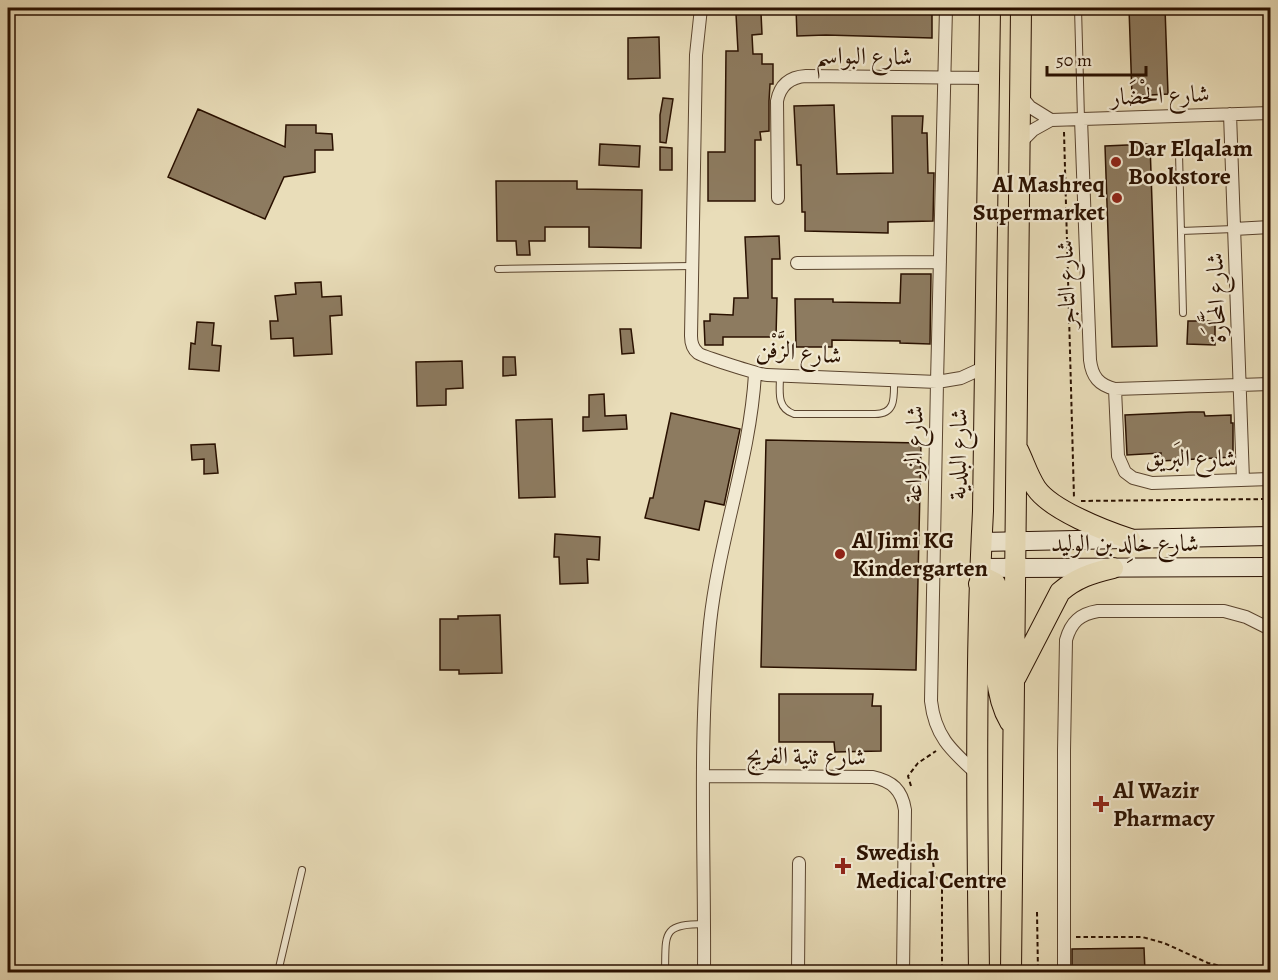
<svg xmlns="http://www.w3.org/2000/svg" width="1278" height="980" viewBox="0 0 1278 980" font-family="Alegreya,Amiri,serif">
  <rect width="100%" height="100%" fill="#e9ddb9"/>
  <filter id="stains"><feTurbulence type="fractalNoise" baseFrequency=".00333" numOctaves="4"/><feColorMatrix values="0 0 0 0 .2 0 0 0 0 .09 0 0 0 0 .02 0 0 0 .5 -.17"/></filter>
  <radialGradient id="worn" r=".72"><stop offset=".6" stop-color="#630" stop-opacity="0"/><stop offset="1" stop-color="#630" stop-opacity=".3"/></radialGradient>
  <path fill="#8d7b60" stroke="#2a1100" stroke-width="1.5" d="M 796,8 L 932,8 L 932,38 L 826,35 L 797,36 Z
    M 1129,8 L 1165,8 L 1168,94 L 1132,96 Z
    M 761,13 L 762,34 L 752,35 L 753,54 L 762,54 L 762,64 L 773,64 L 773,84 L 770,84 L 769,101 L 769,131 L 760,132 L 761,140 L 755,140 L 755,201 L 708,201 L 708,152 L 725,152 L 726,51 L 738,51 L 736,14 Z
    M 659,37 L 660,78 L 628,79 L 628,38 Z
    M 663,98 L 673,99 L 666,143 L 660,142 L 660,115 Z
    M 834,105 L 837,174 L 893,173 L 892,116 L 923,116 L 922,133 L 927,133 L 928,173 L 934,173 L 933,221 L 888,222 L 888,233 L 805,231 L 805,212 L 802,212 L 801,165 L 797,165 L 794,106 Z
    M 198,109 L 285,147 L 286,125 L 316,125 L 316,133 L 332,134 L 333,150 L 315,150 L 315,172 L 284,177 L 265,219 L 168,177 Z
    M 600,144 L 640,146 L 639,167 L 599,165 Z
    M 1150,144 L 1157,346 L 1112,347 L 1105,146 Z
    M 660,147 L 672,148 L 672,170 L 660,170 Z
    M 496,181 L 577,181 L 577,189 L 642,190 L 641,248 L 589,247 L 589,227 L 545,227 L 545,241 L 529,241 L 530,255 L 517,255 L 516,241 L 497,241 Z
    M 779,236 L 780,259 L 772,259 L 772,298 L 777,298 L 776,337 L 723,337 L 723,345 L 705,345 L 704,321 L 710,321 L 710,314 L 733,315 L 734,298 L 748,298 L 745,237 Z
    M 901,274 L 931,274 L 930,344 L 900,343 L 900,341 L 832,340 L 832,347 L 796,347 L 795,299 L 833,299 L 833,302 L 900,303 Z
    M 321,282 L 322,297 L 341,296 L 342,315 L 330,316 L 332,354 L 294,356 L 293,338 L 271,339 L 270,321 L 278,321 L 275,296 L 296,294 L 295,283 Z
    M 1188,321 L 1215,321 L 1215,345 L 1187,344 Z
    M 197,322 L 214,323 L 212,345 L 221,346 L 219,371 L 189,369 L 191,343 L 195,344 Z
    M 620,329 L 631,329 L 634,353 L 622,354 Z
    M 503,357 L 515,357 L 516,375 L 503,376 Z
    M 462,361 L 463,388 L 446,389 L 446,405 L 417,406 L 416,362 Z
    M 604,394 L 605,416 L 626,415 L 627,429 L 583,431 L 583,417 L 589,417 L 589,395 Z
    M 1191,412 L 1204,412 L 1205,416 L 1231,415 L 1231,423 L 1233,423 L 1233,457 L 1161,461 L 1161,453 L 1127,455 L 1125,415 Z
    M 671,413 L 740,429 L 724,505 L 705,501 L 699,530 L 645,518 L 650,498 L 653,498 Z
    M 552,419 L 555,497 L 519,498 L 516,420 Z
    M 766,440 L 921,443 L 916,670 L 761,667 Z
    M 215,444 L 218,473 L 204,474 L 204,459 L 192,460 L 191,445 Z
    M 555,534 L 600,537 L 599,560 L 587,559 L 588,583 L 560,584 L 559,557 L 554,557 Z
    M 500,615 L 502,673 L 459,674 L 459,670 L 440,670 L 440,619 L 458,619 L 458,616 Z
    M 779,694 L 873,694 L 872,706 L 881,706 L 881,751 L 835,752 L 834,742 L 779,742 Z
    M 1144,948 L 1145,972 L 1072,972 L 1072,949 Z"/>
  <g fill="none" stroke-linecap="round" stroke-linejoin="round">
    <defs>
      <path id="lane" d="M 1078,8 L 1081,119
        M 1179,153 L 1183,313
        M 1181,231 L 1234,229
        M 498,269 L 692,266
        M 780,376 C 780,391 776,408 794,414 L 875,414 C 896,414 894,397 894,380
        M 278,972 L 302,870
        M 665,972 C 666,934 661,924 704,924"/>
      <path id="street" d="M 701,8 L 696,55 L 691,336 C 691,343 693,349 698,353 C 701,356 760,375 767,375 L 937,382 L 961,378 L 985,367
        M 946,8 L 937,382 L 931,701 C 935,737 952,751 977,774
        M 1020,95 L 1030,107 L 1051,120
        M 1230,114 L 1243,480
        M 1081,119 L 1090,360 C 1092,377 1099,385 1115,389 L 1270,384
        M 1019,144 L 1033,130 L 1051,120 L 1270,113
        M 778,198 L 777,101 C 780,85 790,77 806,76 L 989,78
        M 1234,229 L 1270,227
        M 797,263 L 940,262
        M 1115,389 L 1118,456 L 1125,472 L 1133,478 L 1152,483 L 1270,479
        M 704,776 L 873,777 C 892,781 902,790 905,810 L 903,972
        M 704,972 C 705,857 698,739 710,623 C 719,539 750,458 755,374
        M 798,972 L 799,863
        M 1064,972 L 1064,750 L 1066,640 C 1071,622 1080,614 1098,611 L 1224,611 L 1246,617 L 1270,629"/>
      <path id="secondary" d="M 981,542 L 1270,536
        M 980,568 L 1270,567"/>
      <path id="primary" d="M 1018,450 C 1024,462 1028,476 1036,488 C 1051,510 1105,531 1130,539
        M 979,584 L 987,579 L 995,583 L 997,588 C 998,630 988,685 1010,722
        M 1016,677 L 1060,592 C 1076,578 1092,573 1113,568
        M 979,972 C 977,819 975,664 983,511 L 990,8
        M 1011,972 L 1021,8"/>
    </defs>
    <use href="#lane" stroke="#5a442e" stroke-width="8"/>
    <use href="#street" stroke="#5a442e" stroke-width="14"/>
    <use href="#secondary" stroke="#2a1100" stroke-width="20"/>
    <use href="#primary" stroke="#2a1100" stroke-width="22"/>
    <path stroke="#2a1100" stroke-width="2" stroke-dasharray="4.5 3" stroke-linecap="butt" d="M 1064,132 L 1074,498
      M 1081,501 L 1270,499
      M 911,786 L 908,776 L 918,763 L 936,751
      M 917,854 L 932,855 L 935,876 L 942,883 L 942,972
      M 1037,912 L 1038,972
      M 1076,937 L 1142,937 L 1164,943 L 1208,963 L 1226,967 L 1270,972"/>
    <use href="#lane" stroke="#f1e9d2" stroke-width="6"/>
    <use href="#street" stroke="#f1e9d2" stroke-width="12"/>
    <use href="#secondary" stroke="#f1e9d2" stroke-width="18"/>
    <use href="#primary" stroke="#e9ddb9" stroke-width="20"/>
  </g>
  <g fill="#8f2418" stroke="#f1e9d2" stroke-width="2">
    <circle cx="1116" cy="162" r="6"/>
    <circle cx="1117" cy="198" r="6"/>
    <circle cx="840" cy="554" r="6"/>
    <path d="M1098 795h6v6h6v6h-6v6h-6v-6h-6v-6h6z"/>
    <path d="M840 857h6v6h6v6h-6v6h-6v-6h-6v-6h6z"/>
  </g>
  <g text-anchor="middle" stroke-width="4.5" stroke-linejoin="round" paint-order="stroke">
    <g font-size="24" fill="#2a1100" stroke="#f1e9d2">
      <text transform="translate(864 56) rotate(1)" y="8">شارع البواسم</text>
      <text transform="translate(1160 95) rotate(-2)" y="8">شارع الحْضَار</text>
      <text transform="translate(1066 284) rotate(-92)" y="8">شارع التاجر</text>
      <text transform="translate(1216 298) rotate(-92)" y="8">شارع المَحَّارَة</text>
      <text transform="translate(799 352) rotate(5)" y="8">شارع الزَّفْن</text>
      <text transform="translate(914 454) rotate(-89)" y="8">شارع الزراعة</text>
      <text transform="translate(958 454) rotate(-89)" y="8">شارع البلدية</text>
      <text transform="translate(1191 458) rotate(1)" y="8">شارع البَريق</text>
      <text x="1125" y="551">شارع خالِد بن الوليد</text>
      <text transform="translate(806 756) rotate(1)" y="8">شارع ثنية الفريج</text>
    </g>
    <g font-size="24" font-weight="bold" fill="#2a1100" stroke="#f1e9d2" text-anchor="start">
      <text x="1128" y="156">Dar Elqalam<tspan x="1128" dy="28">Bookstore</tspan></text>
      <text x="1105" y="192" text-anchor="end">Al Mashreq<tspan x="1105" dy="28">Supermarket</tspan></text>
      <text x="852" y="548">Al Jimi KG<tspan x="852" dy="28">Kindergarten</tspan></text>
      <text x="1113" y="798">Al Wazir<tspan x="1113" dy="28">Pharmacy</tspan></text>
      <text x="856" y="860">Swedish<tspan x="856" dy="28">Medical Centre</tspan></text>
    </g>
  </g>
  <rect width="1278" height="980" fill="none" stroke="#e9ddb9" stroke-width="30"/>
  <rect x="9" y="9" width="1260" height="962" fill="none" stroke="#2a1100" stroke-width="3"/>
  <rect x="15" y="15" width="1248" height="950" fill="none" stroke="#2a1100" stroke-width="1.5"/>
  <path d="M1047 66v9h99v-9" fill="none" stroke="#2a1100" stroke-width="3"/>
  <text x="1056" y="66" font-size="18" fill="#2a1100" stroke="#f1e9d2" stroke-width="4.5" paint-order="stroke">50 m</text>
  <rect width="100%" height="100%" filter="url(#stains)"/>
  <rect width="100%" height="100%" fill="url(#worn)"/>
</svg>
